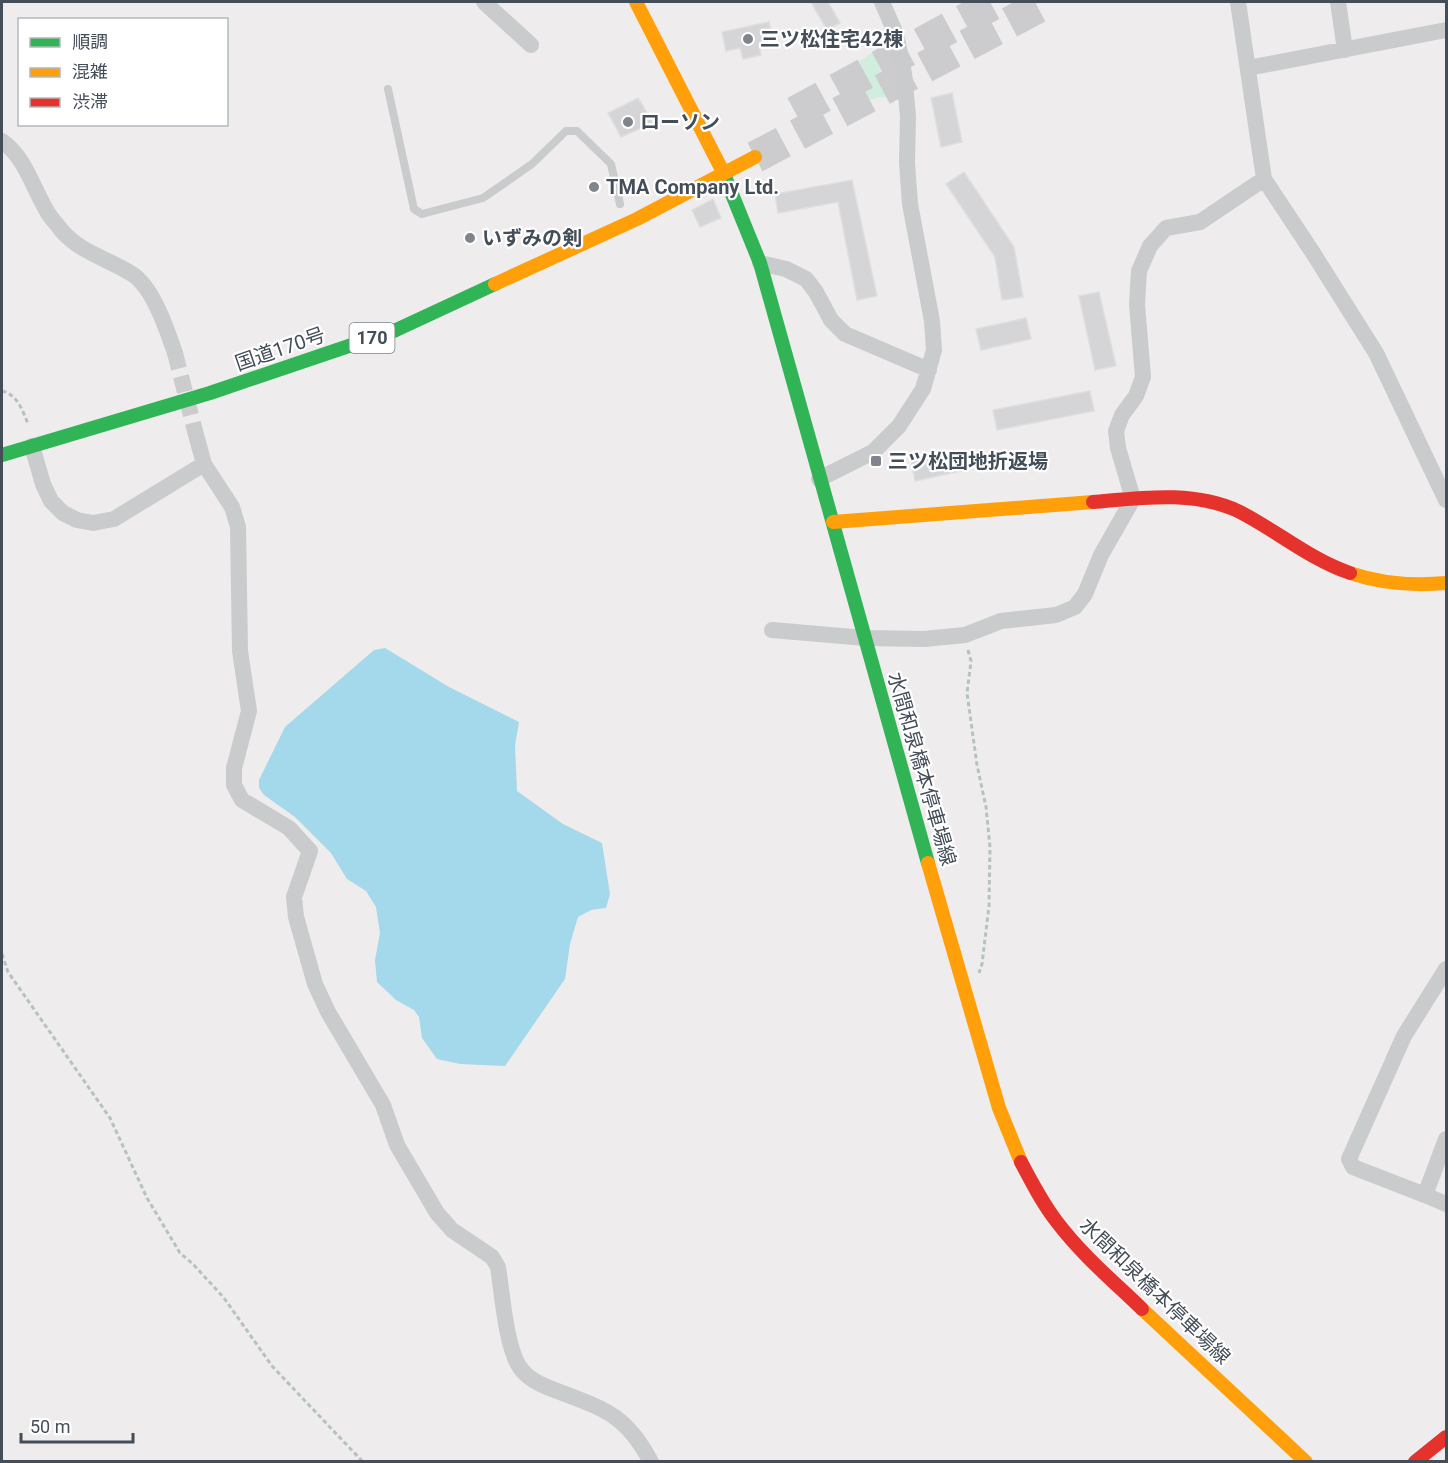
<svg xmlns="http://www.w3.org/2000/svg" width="1448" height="1463" viewBox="0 0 1448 1463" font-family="Roboto,'Noto Sans JP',sans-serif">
  <rect width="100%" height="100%" fill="#eeecec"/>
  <path fill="#d0eddd" d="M 888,42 L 894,65 L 896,98 L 880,97 L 860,103 L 843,72 Z"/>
  <path fill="#a4d9eb" d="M 385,648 L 449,687 L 519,722 L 515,745 L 517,791 L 563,824 L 602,843 L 610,894 L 606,908 L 591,910 L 578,917 L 570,944 L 565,979 L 505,1066 L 460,1064 L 437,1059 L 422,1038 L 419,1017 L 414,1010 L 396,1000 L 377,982 L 375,960 L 380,933 L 376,907 L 366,891 L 347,879 L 331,853 L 295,817 L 264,795 L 259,788 L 259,780 L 285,727 L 374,650 Z"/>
  <path fill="#d5d4d7" stroke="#dfdedf" stroke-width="1.5" d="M 811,2 L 828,2 L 840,23 L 827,30 Z
    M 769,22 L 774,42 L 759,45 L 761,55 L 743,59 L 740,48 L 726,51 L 722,32 Z
    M 952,93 L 962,142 L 941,147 L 931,98 Z
    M 638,98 L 653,123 L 621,137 L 608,113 Z
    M 964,172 L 1014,247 L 1023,297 L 1002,300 L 995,257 L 946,184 Z
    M 852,180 L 877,296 L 857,300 L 838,202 L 778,213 L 775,194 Z
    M 713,199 L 721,218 L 700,227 L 692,210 Z
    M 1099,292 L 1116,366 L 1095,370 L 1079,296 Z
    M 1026,318 L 1031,339 L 981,350 L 976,329 Z
    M 1090,391 L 1094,411 L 997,430 L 993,410 Z
    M 962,451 L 966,470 L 915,481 L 911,461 Z"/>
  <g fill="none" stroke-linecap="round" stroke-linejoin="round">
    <path stroke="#cccccf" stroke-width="16" stroke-dasharray="16 8" stroke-linecap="butt" d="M 175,353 L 195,431"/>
    <path stroke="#cccccf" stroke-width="32" stroke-dasharray="32 16" stroke-linecap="butt" d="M 795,112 L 997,2
      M 755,157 L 1048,2"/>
    <path stroke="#b5c2be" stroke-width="3" stroke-dasharray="4.5 3" stroke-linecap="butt" d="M 2,391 C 17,394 23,411 28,424
      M 968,650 L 971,661 L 967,693 L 977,765 L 986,807 L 990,847 L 989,906 L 982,964 L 979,973
      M 2,954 L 8,972 L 110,1118 L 147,1198 L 180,1253 L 193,1264 L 224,1298 L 272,1366 L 363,1462"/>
    <path stroke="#c9cbcd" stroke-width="8" d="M 388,89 L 414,209 L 422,214 L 483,198 L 532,164 L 566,131 L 577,131 L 611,164 L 620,204"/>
    <path stroke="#c9cbcd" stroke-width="16" d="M 484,2 L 531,45
      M 1238,2 L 1264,179 L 1313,253 L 1376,353 L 1446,500
      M 1338,2 L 1345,50
      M 1248,68 L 1446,30
      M 2,141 C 26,158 33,189 48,213 C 52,220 58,225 62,231 C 81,253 109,259 132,274 C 153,287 167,330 175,353
      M 760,263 L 786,269 L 806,279 L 816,292 L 831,320 L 845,334 L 929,370
      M 195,431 L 204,464 L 232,507 L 238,527 L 240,651 L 249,711 L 234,768 L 234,785 L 242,800 L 289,828 L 310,851 L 294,897 L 296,917 L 315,984 L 328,1012 L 383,1105 L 397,1145 L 437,1213 L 452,1230 L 492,1257 L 498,1267 C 502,1292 506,1350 521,1369 C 530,1381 546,1387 560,1392 C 605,1409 627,1416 651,1462
      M 32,446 L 43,484 L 51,501 L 63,513 L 77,520 L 93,523 L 114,519 L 204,464
      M 819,479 L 873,452 L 899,426 L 923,389 L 934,350 L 932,321 L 910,204 L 907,163 L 908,116 L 904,73 L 896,34 L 882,2
      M 772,630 L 865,638 L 924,639 L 965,635 L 1001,621 L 1056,615 L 1075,607 L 1085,594 L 1101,555 L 1133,499 L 1118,448 L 1116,431 L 1122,415 L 1136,396 L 1143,377 L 1137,304 L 1139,271 L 1150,246 L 1166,228 L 1200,222 L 1264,179
      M 1446,969 L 1404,1036 L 1349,1159 L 1353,1167 L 1425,1195 L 1446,1139
      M 1425,1195 L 1446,1204"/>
    <path stroke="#30b455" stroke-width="14" d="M 723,172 L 760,263 L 928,863
      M 2,455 L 210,393 L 396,330 L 495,284"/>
    <path stroke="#ff9f0a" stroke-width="14" d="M 636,2 L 723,172
      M 495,284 L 637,219 L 755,157
      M 833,522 L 1093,502
      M 1350,573 C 1382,584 1412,586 1446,583
      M 928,863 L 999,1108 L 1021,1162
      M 1142,1309 L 1306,1462"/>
    <path stroke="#e5322d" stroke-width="14" d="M 1093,502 C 1141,498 1192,490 1238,511 C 1276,530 1309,559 1350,573
      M 1021,1162 C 1032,1183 1043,1204 1057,1222 C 1082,1255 1113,1281 1142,1309
      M 1415,1462 L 1446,1437"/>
  </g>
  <g fill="#80858c" stroke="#fff" stroke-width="2">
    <circle cx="748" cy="39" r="6"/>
    <circle cx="628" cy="122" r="6"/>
    <circle cx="594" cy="187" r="6"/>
    <circle cx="470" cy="238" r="6"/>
    <rect x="870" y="455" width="12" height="12" rx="3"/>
  </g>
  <g text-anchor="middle" stroke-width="4.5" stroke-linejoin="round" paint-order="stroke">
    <rect fill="#fff" stroke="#7c838b" stroke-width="1.5" x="349.5" y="323" width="45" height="30" rx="4.5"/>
    <g font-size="18" font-weight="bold" fill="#444e59">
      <text x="372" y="344">170</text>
    </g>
    <g font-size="20" font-weight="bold" fill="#444e59" stroke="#fff" text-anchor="start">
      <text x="760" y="46">三ツ松住宅42棟</text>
      <text x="640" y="129">ローソン</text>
      <text x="606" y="194">TMA Company Ltd.</text>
      <text x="482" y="245">いずみの剣</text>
      <text x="888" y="468">三ツ松団地折返場</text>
    </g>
    <g font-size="20" fill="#444e59" stroke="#fff">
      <text transform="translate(280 349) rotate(-19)" y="7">国道170号</text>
      <text transform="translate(922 769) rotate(74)" y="7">水間和泉橋本停車場線</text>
      <text transform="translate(1155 1291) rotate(44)" y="7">水間和泉橋本停車場線</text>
    </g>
  </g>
  <rect width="1448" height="1463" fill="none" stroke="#444e59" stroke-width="6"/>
  <rect x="18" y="18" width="210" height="108" fill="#ffffff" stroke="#b4b8bd" stroke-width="1.5"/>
  <rect x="30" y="38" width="30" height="9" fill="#30b455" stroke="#b4b8bd" stroke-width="1.5"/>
  <text x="72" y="48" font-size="18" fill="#444e59">順調</text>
  <rect x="30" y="68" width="30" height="9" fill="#ff9f0a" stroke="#b4b8bd" stroke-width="1.5"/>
  <text x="72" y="78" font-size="18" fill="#444e59">混雑</text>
  <rect x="30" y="98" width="30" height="9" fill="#e5322d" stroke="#b4b8bd" stroke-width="1.5"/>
  <text x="72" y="108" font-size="18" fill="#444e59">渋滞</text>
  <path d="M21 1433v9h112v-9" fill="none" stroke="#444e59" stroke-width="3"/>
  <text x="30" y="1433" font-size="18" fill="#444e59" stroke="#ffffff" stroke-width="4.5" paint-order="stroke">50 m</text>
</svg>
